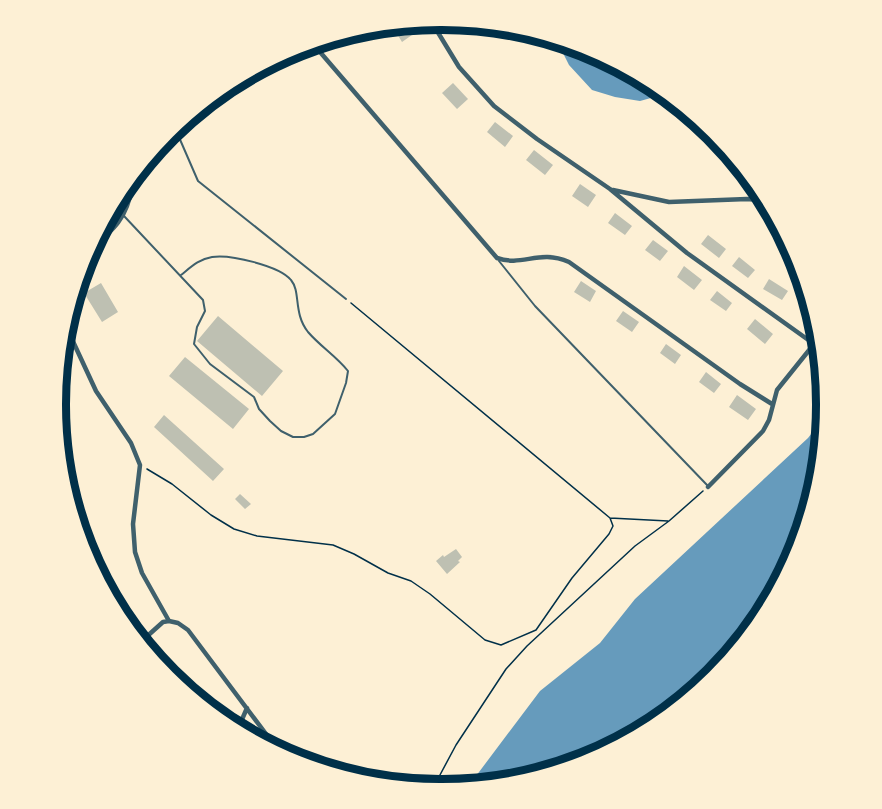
<svg xmlns="http://www.w3.org/2000/svg" width="882" height="809" viewBox="0 0 882 809" font-family="Commissioner,sans-serif">
  <rect width="100%" height="100%" fill="#fdf0d5"/>
  <path fill="#669bbc" d="M 558,43 L 589,49 L 658,96 L 640,101 L 615,97 L 592,90 L 569,65 Z
    M 823,419 L 797,552 L 713,677 L 588,760 L 470,784 L 540,691 L 600,643 L 635,599 L 808,438 Z"/>
  <path fill="#bec0b2" d="M 407,26 L 412,35 L 402,42 L 394,29 Z
    M 453,83 L 468,99 L 457,109 L 442,93 Z
    M 495,122 L 513,136 L 505,147 L 487,132 Z
    M 534,150 L 553,165 L 545,175 L 526,160 Z
    M 580,184 L 596,195 L 588,207 L 572,196 Z
    M 615,213 L 632,226 L 625,235 L 608,223 Z
    M 708,235 L 726,249 L 719,258 L 701,244 Z
    M 653,240 L 668,251 L 660,261 L 645,250 Z
    M 739,257 L 755,270 L 748,278 L 732,266 Z
    M 684,266 L 702,280 L 694,290 L 677,277 Z
    M 769,279 L 788,291 L 782,300 L 763,289 Z
    M 581,281 L 596,291 L 590,302 L 574,292 Z
    M 101,283 L 118,312 L 102,322 L 84,293 Z
    M 717,291 L 732,303 L 726,311 L 710,300 Z
    M 623,311 L 639,322 L 632,332 L 616,321 Z
    M 218,316 L 283,371 L 262,396 L 197,341 Z
    M 755,319 L 773,334 L 765,344 L 747,329 Z
    M 666,344 L 681,355 L 675,364 L 660,353 Z
    M 185,357 L 249,409 L 233,429 L 169,376 Z
    M 706,372 L 721,384 L 714,393 L 699,382 Z
    M 737,395 L 756,409 L 748,420 L 729,407 Z
    M 164,415 L 224,469 L 213,481 L 154,427 Z
    M 240,494 L 251,504 L 245,509 L 235,499 Z
    M 456,549 L 462,557 L 458,561 L 460,562 L 447,574 L 436,561 L 443,555 L 444,557 Z"/>
  <g fill="none" stroke-linecap="round" stroke-linejoin="round">
    <path stroke="#003049" stroke-width="1.5" d="M 351,303 L 610,518 L 668,521
      M 147,469 L 172,484 L 211,515 L 234,529 L 257,536 L 333,545 L 354,554 L 388,573 L 411,581 L 430,594 L 485,640 L 501,645 L 536,630 L 572,578 L 609,534 L 613,526 L 610,518
      M 433,788 L 456,745 L 506,669 L 527,646 L 635,546 L 669,521 L 703,491"/>
    <path stroke="#3f606c" stroke-width="2" d="M 175,128 L 198,181 L 346,299
      M 124,216 L 203,300 L 205,311 L 197,327 L 194,344 L 210,364 L 254,397 L 259,409 L 270,421 L 281,431 L 293,437 L 304,437 L 313,434 L 335,414 L 346,383 L 348,371 C 336,356 321,347 308,332 C 293,313 301,292 291,280 C 280,266 230,254 212,257 C 199,259 191,267 181,275
      M 499,261 L 535,306 L 707,485"/>
    <path stroke="#3f606c" stroke-width="4.5" d="M 431,21 L 459,67 L 494,106 L 537,139 L 610,189 L 687,253 L 814,344
      M 314,45 L 497,258 C 523,267 539,249 569,262 L 740,384 L 772,404
      M 613,190 L 669,202 L 747,199 L 759,200
      M 90,249 C 114,230 127,218 132,187
      M 70,335 L 96,391 L 131,443 L 140,465 L 133,524 L 135,552 L 142,573 L 169,621
      M 708,487 L 763,431 L 769,420 L 777,390 L 814,344
      M 169,621 L 178,623 L 188,630 L 278,750
      M 144,639 L 163,622 L 169,621
      M 240,724 L 247,708"/>
  </g>
  <path d="M0 0H882V809H0ZM440 30H442A374 374 0 0 1 816 404V405A374 374 0 0 1 442 779H440A374 374 0 0 1 66 405V404A374 374 0 0 1 440 30Z" fill="#fdf0d5" fill-rule="evenodd"/>
  <path fill="none" stroke="#003049" stroke-width="8" d="M440 30H442A374 374 0 0 1 816 404V405A374 374 0 0 1 442 779H440A374 374 0 0 1 66 405V404A374 374 0 0 1 440 30Z"/>
</svg>
